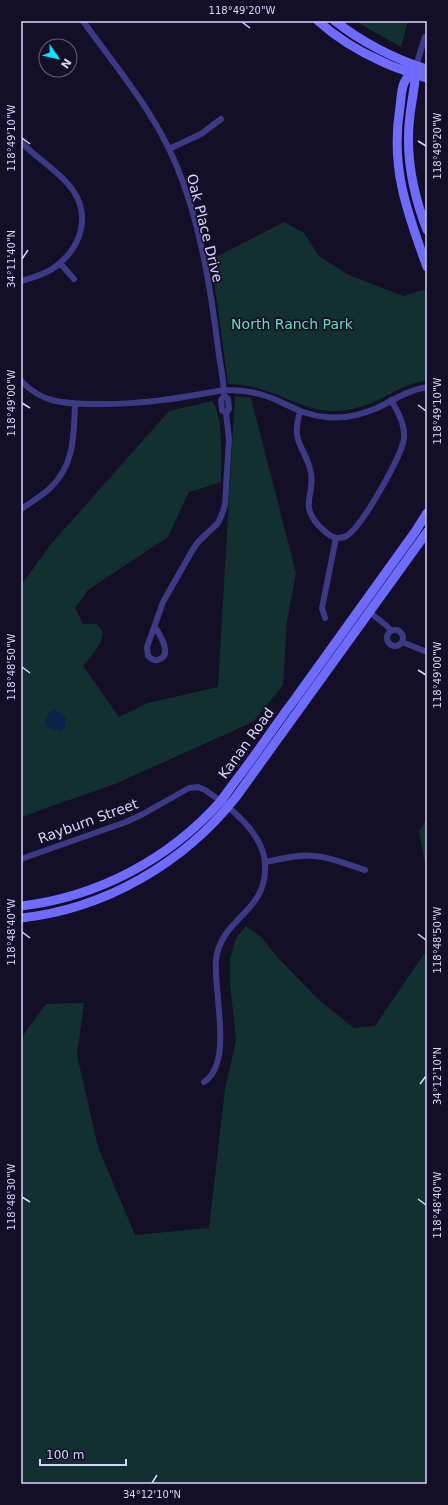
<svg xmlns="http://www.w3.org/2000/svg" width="448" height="1505" viewBox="0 0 448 1505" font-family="'DejaVu Sans',sans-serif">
  <rect width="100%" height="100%" fill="#130f26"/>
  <path fill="#12302f" d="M 355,21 L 408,21 L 401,47 Z
    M 284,222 L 304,233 L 319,256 L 349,275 L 403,296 L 427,289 L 427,381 C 408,382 393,393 376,401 C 363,407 348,411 334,411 C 310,411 292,400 270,392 C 256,387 242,384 228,384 L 217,301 L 210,260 Z
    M 235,396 L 251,398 L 296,573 L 287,621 L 283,685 L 253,722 L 115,784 L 21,817 L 21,585 L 52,543 L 169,411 L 212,401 C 224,416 221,462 221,482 L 189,492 L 168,537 L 88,590 L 75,608 L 83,624 L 96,624 C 98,626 101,628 102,631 C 106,640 89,659 83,666 L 119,717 L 148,703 L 218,687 Z
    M 427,819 L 427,875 L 419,831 Z
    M 246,926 L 261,937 L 280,960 L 318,999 L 354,1028 L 375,1026 L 424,954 L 427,953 L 427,1484 L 21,1484 L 21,1038 L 46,1004 L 84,1003 L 77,1055 L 98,1147 L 135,1235 L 209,1228 L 225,1089 L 236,1040 L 230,983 L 230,959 L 236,938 Z"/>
  <path fill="#0c2248" d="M 53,709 L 66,718 L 65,728 L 60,732 L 46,726 C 44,719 48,715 53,709 Z"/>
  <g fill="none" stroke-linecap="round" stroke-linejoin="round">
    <path stroke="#3d3a85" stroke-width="6" d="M 83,21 C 113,63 147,103 169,149 C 198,209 210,283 218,348 C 220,364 224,380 224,396 L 228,399 L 229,409 L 226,413 L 229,439 L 225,505 L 222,514 L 218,523 L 198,542 L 192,551 L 163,602 L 147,647 L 148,656 C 152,659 155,662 160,659 C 172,654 160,635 155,627
      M 416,66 L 425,37
      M 21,142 C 36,158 63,174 74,192 C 92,220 78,252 52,269 C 43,275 32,278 21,281
      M 169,149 L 201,134 L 221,119
      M 60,263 L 74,279
      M 21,381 C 30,390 40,397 52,400 C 66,404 80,404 94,404 C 140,405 180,398 224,390 C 238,390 250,391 263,395 C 286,402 300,415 326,417 C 343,419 361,415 377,408 C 394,400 408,390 427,387
      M 224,396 L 221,400 L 222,410 L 226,413
      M 300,412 C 290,445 306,446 311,473 C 315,496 299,504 319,526 C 325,531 328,536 336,538 L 322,608 L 325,618
      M 21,509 C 30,503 40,497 49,489 C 74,467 74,436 75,404
      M 336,538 C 341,538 344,538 348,535 C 363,524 402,456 404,438 C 405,424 398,412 391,400
      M 368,611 L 387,626 L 391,631
      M387 638a8 8 0 1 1 16 0a8 8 0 1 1-16 0Z
      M 402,642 L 427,652
      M 21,859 L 126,822 L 143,814 L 189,788 L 198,787 L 205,790 C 229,806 263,832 265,863 C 268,914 221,916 216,960 C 213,991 234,1063 204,1082
      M 265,862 C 281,859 298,854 314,856 C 332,857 348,865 365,870"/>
    <path stroke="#6f6bff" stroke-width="9" d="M 318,21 C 337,38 360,52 383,62 C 397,69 412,73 427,78
      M 335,21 C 360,41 396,60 427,69
      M 416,66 C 412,71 407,77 404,83 C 401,90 401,100 400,107 C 390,167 407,212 427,267
      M 416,66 C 416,82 412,98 410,115 C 405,154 413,194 427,230
      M 21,906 C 98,897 169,859 220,802 C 227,793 233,784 240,775 C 259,750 276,724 295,699 C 335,643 375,588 415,532 L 427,513
      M 21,918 C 105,909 184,863 236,797 L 427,532"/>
  </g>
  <path fill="none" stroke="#d9d4ff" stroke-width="1.5" d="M 242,22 L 250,28M 22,138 L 30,144M 418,141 L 426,146M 22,259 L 28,250M 22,403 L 30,408M 418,405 L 426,411M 22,667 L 30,673M 418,670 L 426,675M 22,932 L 30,938M 418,934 L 426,940M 420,1084 L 426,1076M 22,1197 L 30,1202M 418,1199 L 426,1205M 152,1483 L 157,1475"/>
  <g text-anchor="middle" stroke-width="3.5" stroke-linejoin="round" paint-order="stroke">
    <g font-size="14" fill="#d9d4ff" stroke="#130f26">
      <text transform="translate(205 228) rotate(76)" y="5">Oak Place Drive</text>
      <text transform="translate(246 743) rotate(-54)" y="5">Kanan Road</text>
      <text transform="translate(88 821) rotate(-20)" y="5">Rayburn Street</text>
    </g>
    <g font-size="14" fill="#5fe0c0" stroke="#130f26">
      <text x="292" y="329">North Ranch Park</text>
    </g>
  </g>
  <rect width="448" height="1505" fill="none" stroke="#130f26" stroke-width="44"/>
  <g transform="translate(58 58) rotate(124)"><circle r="19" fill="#130f26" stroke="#625e7d"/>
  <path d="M0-3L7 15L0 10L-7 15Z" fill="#00e5ff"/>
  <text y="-6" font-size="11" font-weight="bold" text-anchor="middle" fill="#d9d4ff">N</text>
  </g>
  <path d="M40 1459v6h86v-6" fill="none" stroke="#d9d4ff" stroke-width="2"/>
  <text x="46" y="1459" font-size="12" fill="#d9d4ff" stroke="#130f26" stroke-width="3" paint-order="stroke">100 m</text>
  <rect x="22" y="22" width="404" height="1461" fill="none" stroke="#d9d4ff" stroke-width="1.5"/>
  <g font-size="10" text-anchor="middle" fill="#d9d4ff">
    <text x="242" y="14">118°49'20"W</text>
    <text transform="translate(11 138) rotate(-90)" y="4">118°49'10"W</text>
    <text transform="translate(437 146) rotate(-90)" y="4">118°49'20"W</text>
    <text transform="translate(11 259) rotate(-90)" y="4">34°11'40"N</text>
    <text transform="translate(11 403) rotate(-90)" y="4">118°49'00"W</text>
    <text transform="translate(437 411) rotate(-90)" y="4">118°49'10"W</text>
    <text transform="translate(11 667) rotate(-90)" y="4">118°48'50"W</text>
    <text transform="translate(437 675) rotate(-90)" y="4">118°49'00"W</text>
    <text transform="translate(11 932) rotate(-90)" y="4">118°48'40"W</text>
    <text transform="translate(437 940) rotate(-90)" y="4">118°48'50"W</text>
    <text transform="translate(437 1076) rotate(-90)" y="4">34°12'10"N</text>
    <text transform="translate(11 1197) rotate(-90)" y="4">118°48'30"W</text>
    <text transform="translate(437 1205) rotate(-90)" y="4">118°48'40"W</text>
    <text x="152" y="1498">34°12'10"N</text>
  </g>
</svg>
